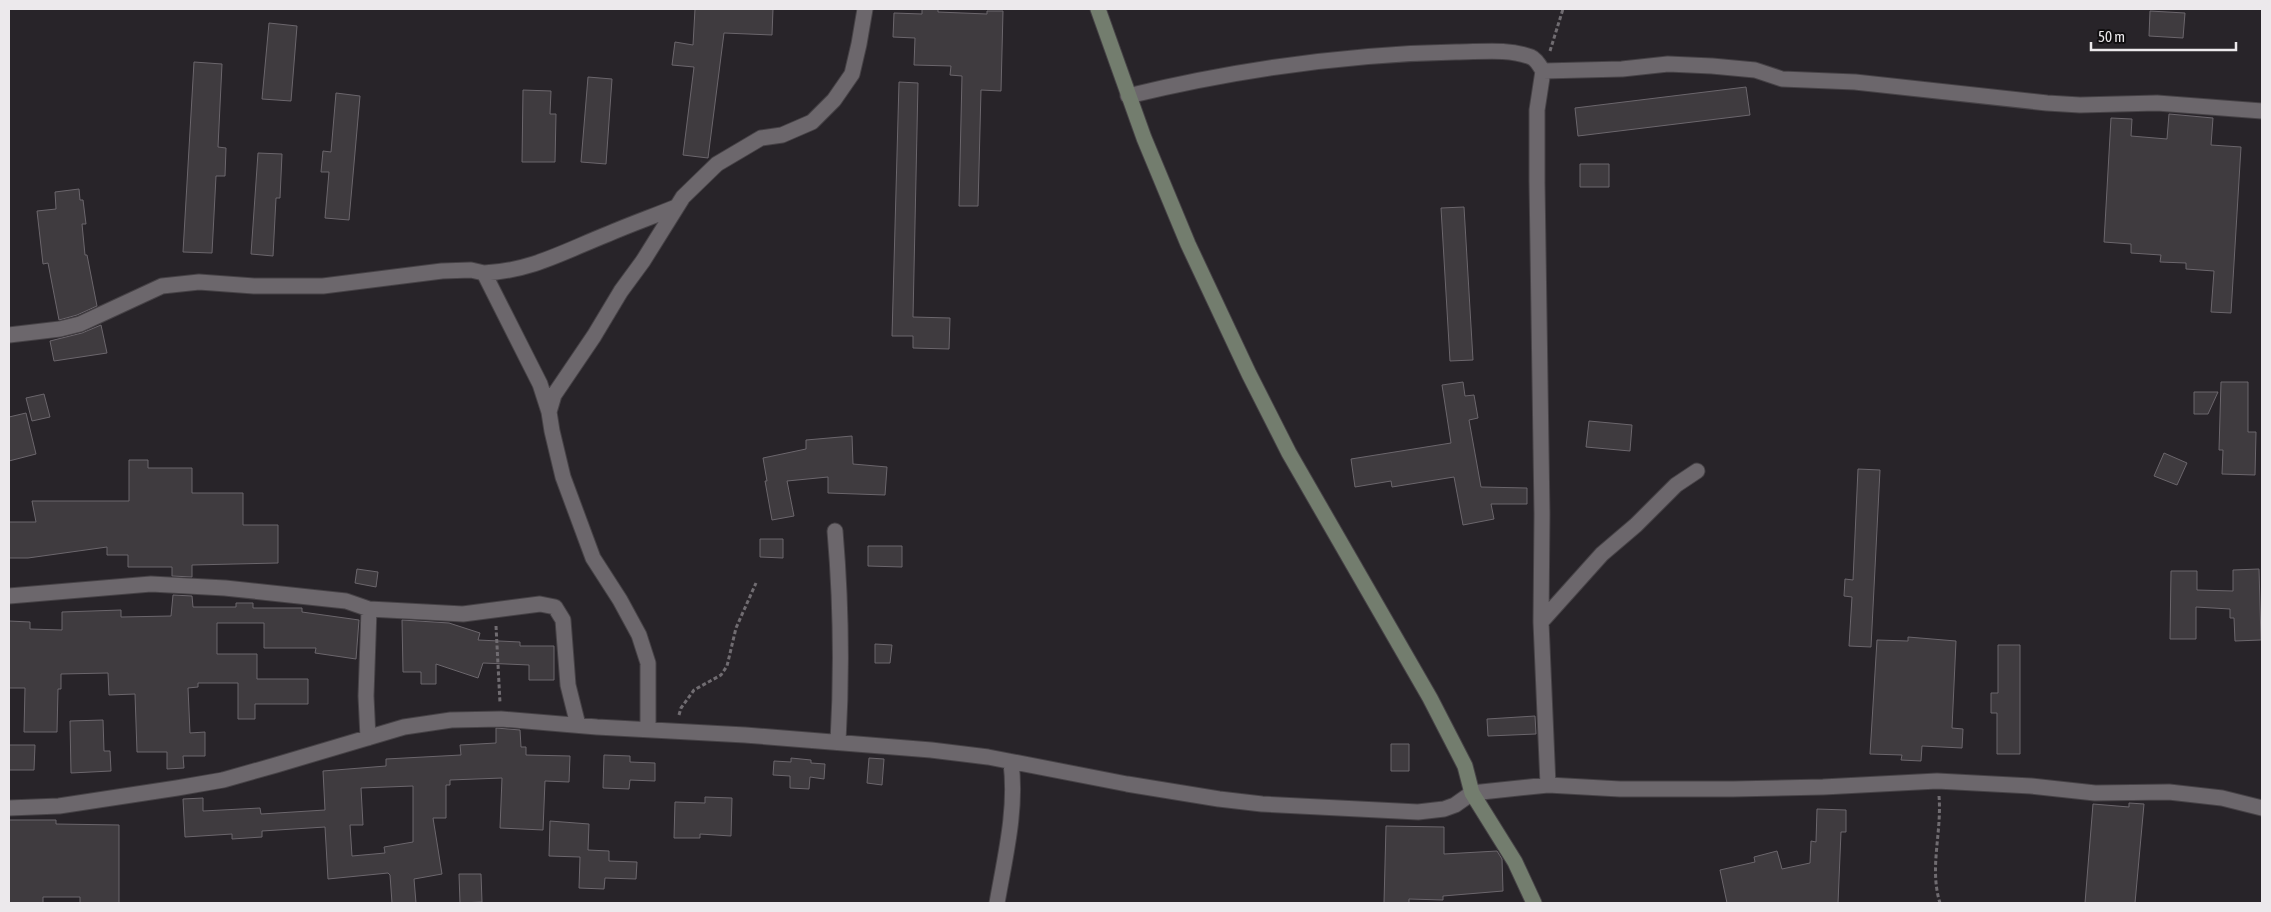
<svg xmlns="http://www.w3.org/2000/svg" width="2271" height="912" viewBox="0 0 2271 912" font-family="'Asap Condensed',sans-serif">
  <rect width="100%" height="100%" fill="#282429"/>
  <path fill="#3f3b3f" stroke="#6b666c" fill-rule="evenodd" d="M 695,9 L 773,9 L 772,35 L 724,33 L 708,158 L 683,155 L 694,67 L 672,65 L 675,42 L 693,45 Z
    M 922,9 L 938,9 L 938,12 L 987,14 L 987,11 L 1003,11 L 1001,91 L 981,90 L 978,206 L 959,206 L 962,76 L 950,75 L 951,66 L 914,65 L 915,38 L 893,37 L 894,13 L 922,14 Z
    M 2150,11 L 2185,13 L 2183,38 L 2149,36 Z
    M 269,23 L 297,26 L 291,101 L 262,99 Z
    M 194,62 L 222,64 L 218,147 L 226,148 L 225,176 L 216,176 L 212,253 L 183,252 Z
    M 588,77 L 612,79 L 606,164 L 581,162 Z
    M 899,82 L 918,83 L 913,317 L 950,318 L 949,349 L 913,348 L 913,336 L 892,336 Z
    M 1746,87 L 1750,115 L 1578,136 L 1575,108 Z
    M 523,90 L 551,91 L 550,114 L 556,114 L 555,162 L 522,162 Z
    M 336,93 L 360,96 L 349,220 L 325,218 L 329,172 L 321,172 L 323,151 L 331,152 Z
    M 2169,114 L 2213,118 L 2211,145 L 2241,147 L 2231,313 L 2211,312 L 2214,271 L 2186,269 L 2186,263 L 2160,262 L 2161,255 L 2131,253 L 2131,244 L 2104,242 L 2111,118 L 2132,119 L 2131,136 L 2167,139 Z
    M 258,153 L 282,154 L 280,198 L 276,198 L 273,256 L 251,254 Z
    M 1580,164 L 1609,164 L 1609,187 L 1580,187 Z
    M 79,189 L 80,200 L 83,200 L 86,224 L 82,224 L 85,255 L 87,255 L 97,306 L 77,315 L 59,320 L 48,263 L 43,264 L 37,211 L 56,209 L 55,192 Z
    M 1464,207 L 1473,360 L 1450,361 L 1441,208 Z
    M 101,325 L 107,353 L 54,361 L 50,341 L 82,333 Z
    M 1463,382 L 1465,396 L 1474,395 L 1478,418 L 1469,420 L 1481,487 L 1527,488 L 1527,504 L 1491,504 L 1494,519 L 1463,525 L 1454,477 L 1392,487 L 1391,481 L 1355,487 L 1351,459 L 1451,443 L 1442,385 Z
    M 2221,382 L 2248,382 L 2248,432 L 2256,432 L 2255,475 L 2222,474 L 2223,450 L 2219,450 Z
    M 2194,392 L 2218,392 L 2208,414 L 2194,414 Z
    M 44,394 L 50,417 L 32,421 L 26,398 Z
    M 26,413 L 36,454 L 9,461 L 9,417 Z
    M 1589,421 L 1632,425 L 1630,451 L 1586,447 Z
    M 852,436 L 853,464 L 887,467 L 885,495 L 828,493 L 828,477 L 787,481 L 794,516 L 772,520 L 765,481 L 767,481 L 763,458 L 806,449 L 806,440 Z
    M 2164,453 L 2187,463 L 2177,485 L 2154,476 Z
    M 129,460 L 148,460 L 148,468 L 192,468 L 192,493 L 243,493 L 243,525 L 278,525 L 278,563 L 192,565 L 192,577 L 172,576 L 172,567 L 128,567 L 128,555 L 107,555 L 107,547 L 28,558 L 9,558 L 9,522 L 36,522 L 32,501 L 129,501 Z
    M 1858,469 L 1880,470 L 1871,647 L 1849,646 L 1852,597 L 1844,596 L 1845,579 L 1853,580 Z
    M 760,539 L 783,539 L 783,558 L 760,557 Z
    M 868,546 L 902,546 L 902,567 L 868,566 Z
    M 357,569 L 378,572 L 376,587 L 355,583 Z
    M 2259,569 L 2261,640 L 2235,641 L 2234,618 L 2230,618 L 2230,609 L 2196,607 L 2196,639 L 2170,639 L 2171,571 L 2197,571 L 2197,590 L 2233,591 L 2233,570 Z
    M 173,595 L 192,596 L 193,607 L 236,607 L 236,603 L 253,603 L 253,608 L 302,608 L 302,612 L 359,620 L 356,659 L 315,653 L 316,648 L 264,648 L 264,623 L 217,623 L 217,654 L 257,654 L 257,679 L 308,679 L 308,704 L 255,704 L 255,719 L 238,719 L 238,683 L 198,683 L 198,687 L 188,688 L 190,733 L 205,732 L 205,756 L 183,756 L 184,768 L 167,769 L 167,752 L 137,752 L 135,694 L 109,695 L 108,673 L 61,674 L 61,689 L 58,689 L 57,732 L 24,732 L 25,688 L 9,688 L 9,621 L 30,622 L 30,629 L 62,630 L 62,612 L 121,610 L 121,617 L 171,616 Z
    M 402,620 L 449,623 L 480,633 L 478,640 L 520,642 L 520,646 L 554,646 L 554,680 L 529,680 L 529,665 L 483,663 L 478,678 L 436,664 L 436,684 L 421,684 L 421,672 L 403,672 Z
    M 1908,637 L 1956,641 L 1952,728 L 1963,729 L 1962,748 L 1922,746 L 1921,761 L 1901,760 L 1902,755 L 1870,754 L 1877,640 L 1908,641 Z
    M 875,644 L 892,645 L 890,663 L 875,663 Z
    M 1998,645 L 2020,645 L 2020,754 L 1997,754 L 1997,713 L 1991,713 L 1991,693 L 1998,693 Z
    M 1535,716 L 1536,734 L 1488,736 L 1487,719 Z
    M 103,720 L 104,751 L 110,751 L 111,771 L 71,773 L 70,721 Z
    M 496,728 L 520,730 L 521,747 L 526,747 L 526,755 L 570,756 L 569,782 L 545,781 L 543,830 L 500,828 L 502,778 L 450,780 L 450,785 L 446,785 L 446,818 L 433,818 L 442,874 L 414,879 L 416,903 L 392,903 L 390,875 L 388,873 L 328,879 L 325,827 L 262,831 L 262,837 L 232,839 L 232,834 L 185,837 L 183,799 L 203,798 L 203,811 L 260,808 L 261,814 L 325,810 L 323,771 L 386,766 L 386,759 L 461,755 L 460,745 L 496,743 ZM 413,786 L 413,842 L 384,847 L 385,853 L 352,856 L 350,825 L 363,825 L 361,788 Z
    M 1391,744 L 1409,744 L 1409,771 L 1391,771 Z
    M 9,745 L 35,745 L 34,770 L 9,770 Z
    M 604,755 L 630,756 L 630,762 L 655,763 L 655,781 L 630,780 L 629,789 L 603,788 Z
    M 791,758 L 811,760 L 811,763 L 825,764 L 824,779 L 810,777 L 809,789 L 790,788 L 790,776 L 773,775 L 774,761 L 791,762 Z
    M 869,758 L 884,759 L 882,785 L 867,783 Z
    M 705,797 L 732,798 L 731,836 L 700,834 L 700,838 L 674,838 L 675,802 L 705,803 Z
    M 2129,803 L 2144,804 L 2135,903 L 2085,903 L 2093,804 L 2129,807 Z
    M 1817,809 L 1846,810 L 1846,832 L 1841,832 L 1838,903 L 1727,903 L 1720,870 L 1755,862 L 1754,857 L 1777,851 L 1782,869 L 1810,863 L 1811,841 L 1816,842 Z
    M 9,820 L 56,820 L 56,824 L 119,825 L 119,903 L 80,903 L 80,897 L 43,897 L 43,903 L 9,903 Z
    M 550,821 L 589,824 L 588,850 L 609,851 L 609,861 L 637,862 L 636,879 L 605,878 L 604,889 L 579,888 L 580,857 L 549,856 Z
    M 1386,826 L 1444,827 L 1444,854 L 1497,851 L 1502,859 L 1503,891 L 1443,896 L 1443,900 L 1409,899 L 1409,903 L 1384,903 Z
    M 459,874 L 481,874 L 482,902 L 460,903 Z"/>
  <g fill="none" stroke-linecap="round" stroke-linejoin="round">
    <defs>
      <path id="street" d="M 1543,71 L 1622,69 L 1668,64 L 1712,66 L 1755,70 L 1782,79 L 1855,82 L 2047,103 L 2080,105 L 2157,103 L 2262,111
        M 1128,96 C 1235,70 1346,54 1456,52 C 1480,52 1508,48 1531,57 C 1536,59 1540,66 1543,71 L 1537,110 L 1537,182 L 1542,514 L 1541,622 L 1548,785
        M 484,273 C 531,271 565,251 608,234 C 631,224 654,216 676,207
        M 9,335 L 60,329 L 80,324 L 162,286 L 199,282 L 254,286 L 323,286 L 442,271 L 471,270 L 484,273 L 486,277 L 540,384 L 549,412
        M 835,531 C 841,601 842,672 838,742
        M 9,596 L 151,584 L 225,588 L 346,601 L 369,609 L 463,614 L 540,604 L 555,607 L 563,620 L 568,685 L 578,725
        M 1541,622 L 1602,554 L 1636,525 L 1676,485 L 1697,471
        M 648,729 L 648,663 L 639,635 L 620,600 L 593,558 L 563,477 L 552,431 L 549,412 L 554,395 L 594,336 L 621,291 L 643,261 L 683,197 L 717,164 L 761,138 L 782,135 L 812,122 L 834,100 L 852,74 L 859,44 L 865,9
        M 368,738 L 366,696 L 369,609
        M 9,808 L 59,806 L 177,788 L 223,780 L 276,765 L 404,727 L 451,720 L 501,719 L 597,727 L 745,735 L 931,750 L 988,757 L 1127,784 L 1219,799 L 1262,804 L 1418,812 L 1444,809 L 1455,805 L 1472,793 L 1548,785 L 1620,789 L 1733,789 L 1823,787 L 1937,781 L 2031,786 L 2095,793 L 2169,792 L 2222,798 L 2262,808
        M 997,903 C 1005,857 1017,809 1011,763"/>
      <path id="secondary" d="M 1098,9 L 1144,138 L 1188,244 L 1249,374 L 1289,453 L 1430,698 L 1465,766 L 1472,793 L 1515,862 L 1534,903"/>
    </defs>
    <use href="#street" stroke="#464246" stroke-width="17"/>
    <use href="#secondary" stroke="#464246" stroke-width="17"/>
    <path stroke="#706c71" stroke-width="3" stroke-dasharray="4 2.5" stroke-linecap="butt" d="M 1550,51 L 1563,9
      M 496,626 L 500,703
      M 679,715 L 681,708 L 694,690 L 721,675 L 727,666 L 736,628 L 756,583
      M 1939,796 C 1942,833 1929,868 1940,903"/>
    <use href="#street" stroke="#6c676c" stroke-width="15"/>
    <use href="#secondary" stroke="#737d6e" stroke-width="15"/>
  </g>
  <rect width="2271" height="912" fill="none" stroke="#ece9ec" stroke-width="20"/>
  <path d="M2091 42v8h145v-8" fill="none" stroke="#ece9ec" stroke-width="2.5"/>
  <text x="2098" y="42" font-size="15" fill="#ece9ec" stroke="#100e10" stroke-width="4" paint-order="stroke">50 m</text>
</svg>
